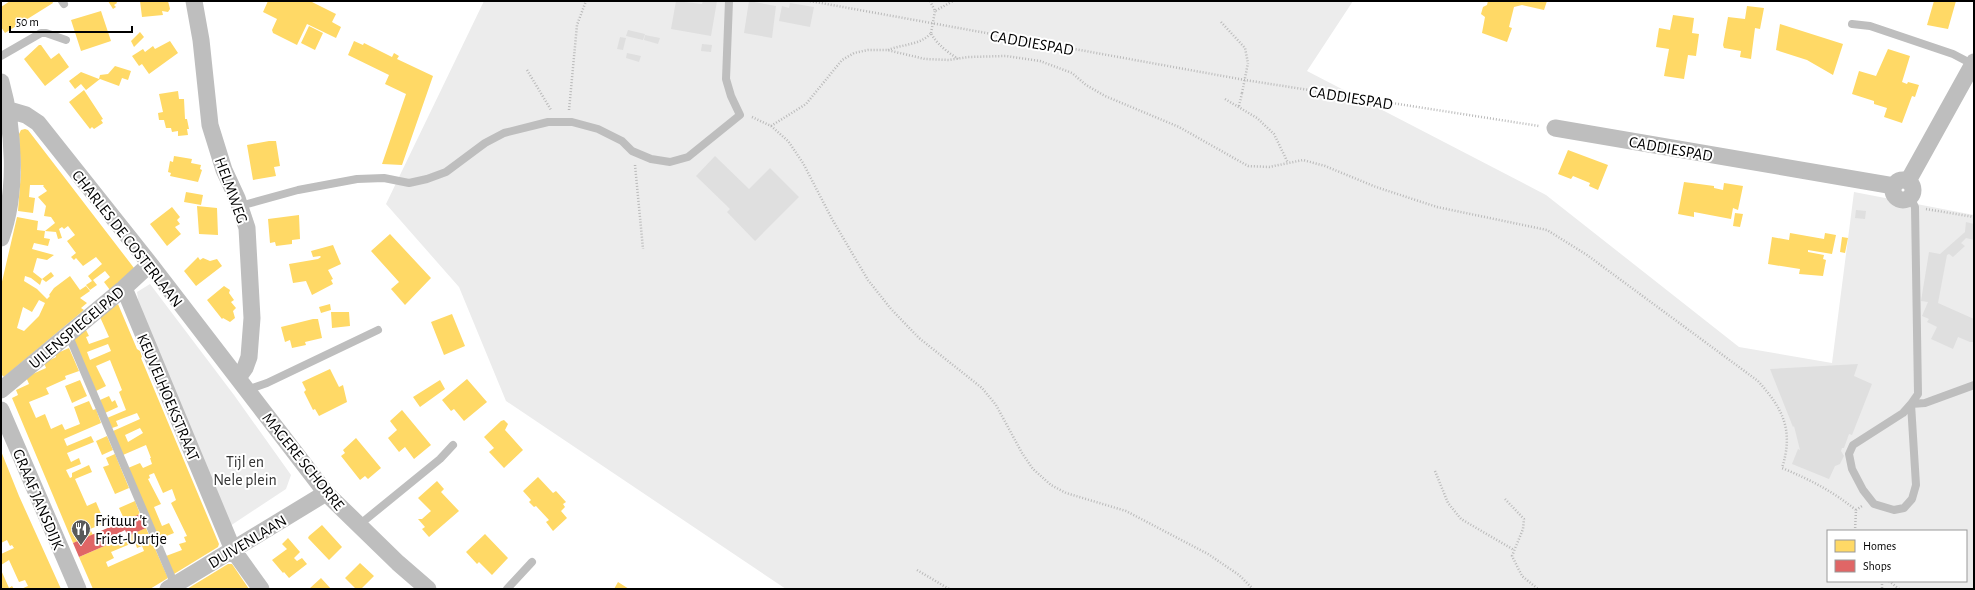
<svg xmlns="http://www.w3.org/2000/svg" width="1975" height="590" viewBox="0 0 1975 590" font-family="'Alegreya Sans',sans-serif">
  <rect width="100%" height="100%" fill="#fff"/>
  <path fill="#ececec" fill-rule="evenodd" d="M 484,1 L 1353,1 L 1307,71 L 1546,195 L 1739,347 L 1832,363 L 1854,192 L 1974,215 L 1974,589 L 786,589 L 506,401 L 459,287 L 386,204 ZM 1828,531 L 1966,531 L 1966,581 L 1828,581 Z
    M 150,284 L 234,395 L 291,475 L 286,489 L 230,526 L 140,313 L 137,292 Z"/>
  <path fill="#ffd966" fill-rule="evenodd" d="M 10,1 L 52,1 L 53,3 L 5,33 L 1,27 L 1,7 Z
    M 108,1 L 116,1 L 117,3 L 114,5 L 116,7 L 113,9 Z
    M 140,1 L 168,1 L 170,9 L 168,12 L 162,11 L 163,15 L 142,17 Z
    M 268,1 L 310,1 L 336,14 L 332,22 L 341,27 L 336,38 L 307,24 L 297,45 L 273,33 L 272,30 L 277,19 L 263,12 Z
    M 1488,1 L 1547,1 L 1544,10 L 1522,5 L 1514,7 L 1509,27 L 1512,28 L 1507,42 L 1482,33 L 1485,17 L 1481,14 L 1483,7 L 1487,5 Z
    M 1934,1 L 1956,1 L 1948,29 L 1927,25 Z
    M 1747,6 L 1764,8 L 1760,29 L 1755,28 L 1751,59 L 1740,57 L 1741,51 L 1724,48 L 1723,45 L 1728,17 L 1745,19 Z
    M 101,11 L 111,41 L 81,51 L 71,20 Z
    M 1673,15 L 1694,18 L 1692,33 L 1699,34 L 1696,56 L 1688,55 L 1684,79 L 1664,76 L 1669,49 L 1656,47 L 1659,28 L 1670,30 Z
    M 1780,24 L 1843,44 L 1833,75 L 1807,60 L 1776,50 Z
    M 309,26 L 323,33 L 315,50 L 301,43 Z
    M 140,32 L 144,37 L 134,47 L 131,41 Z
    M 170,41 L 178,53 L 149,74 L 142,64 L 139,66 L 132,56 L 143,49 L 145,52 L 153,46 L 155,49 Z
    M 354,41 L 363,45 L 364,43 L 392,57 L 394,53 L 399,56 L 397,59 L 433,76 L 402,165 L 382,164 L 406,94 L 385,84 L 389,75 L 348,55 Z
    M 39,45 L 41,45 L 51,59 L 59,53 L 69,67 L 45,86 L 24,59 Z
    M 1888,49 L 1910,56 L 1902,82 L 1907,84 L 1908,82 L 1919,85 L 1915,97 L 1912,96 L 1902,123 L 1884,117 L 1887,108 L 1874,104 L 1874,101 L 1852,94 L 1859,71 L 1876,76 Z
    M 115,66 L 131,71 L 128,80 L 122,78 L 119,86 L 100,79 L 86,90 L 81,84 L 75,89 L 69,81 L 81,72 L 99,79 L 100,75 L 108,74 Z
    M 84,90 L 103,119 L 101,120 L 103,123 L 94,129 L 92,127 L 90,129 L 69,102 Z
    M 178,91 L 179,99 L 184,99 L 185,119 L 187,119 L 189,129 L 187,129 L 188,135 L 178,136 L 178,131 L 172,132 L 171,128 L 166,128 L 164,120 L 159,120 L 158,113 L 163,112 L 159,94 Z
    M 25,129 L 28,130 L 134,268 L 133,271 L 110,290 L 104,282 L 110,277 L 105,271 L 93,280 L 97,285 L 90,290 L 86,285 L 92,281 L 88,276 L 102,264 L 96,257 L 83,266 L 76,258 L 74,260 L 71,257 L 76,253 L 67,241 L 75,235 L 68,226 L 64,229 L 62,227 L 59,229 L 62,238 L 58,239 L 56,232 L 45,231 L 55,223 L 51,217 L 44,216 L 46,206 L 38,197 L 47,191 L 43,186 L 44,185 L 30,185 L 29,197 L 35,198 L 33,213 L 18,211 L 21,172 L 19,134 L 21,130 Z
    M 269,141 L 276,141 L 280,166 L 274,167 L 276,176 L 253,180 L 247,145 Z
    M 1568,150 L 1608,165 L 1598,190 L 1589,186 L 1590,183 L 1573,176 L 1571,179 L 1558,174 Z
    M 174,156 L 192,159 L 191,163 L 201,165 L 200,169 L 202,170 L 198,182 L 170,176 L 171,173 L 168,172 L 170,161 L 173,162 Z
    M 1684,182 L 1714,186 L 1714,188 L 1723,190 L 1724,183 L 1743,186 L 1738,210 L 1733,208 L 1731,219 L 1694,212 L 1694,217 L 1678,214 Z
    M 186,192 L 203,195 L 201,205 L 184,202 Z
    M 197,206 L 217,208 L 218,235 L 199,234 Z
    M 172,207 L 180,217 L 177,220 L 180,224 L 175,227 L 181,234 L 167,246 L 150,224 Z
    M 1735,213 L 1743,214 L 1740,227 L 1733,226 Z
    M 299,215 L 300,239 L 292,240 L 292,244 L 276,246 L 275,242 L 270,243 L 268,219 Z
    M 17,217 L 38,221 L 37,230 L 45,231 L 44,238 L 50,239 L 48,246 L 34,243 L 32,249 L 54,255 L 47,260 L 37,258 L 33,272 L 42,279 L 51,272 L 54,276 L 46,282 L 42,279 L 40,285 L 31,278 L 25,276 L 24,281 L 37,289 L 47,299 L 50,296 L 49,295 L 54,288 L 70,276 L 80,290 L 86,286 L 90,291 L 80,298 L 87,303 L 81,308 L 84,310 L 4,377 L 1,374 L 1,286 ZM 39,300 L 45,303 L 39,316 L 24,331 L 17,328 L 23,307 L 32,312 Z
    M 1790,233 L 1824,239 L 1825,233 L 1836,235 L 1832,254 L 1808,250 L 1808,252 L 1824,255 L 1823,259 L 1826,260 L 1823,276 L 1799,274 L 1800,269 L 1768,264 L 1772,237 L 1789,240 Z
    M 390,234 L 431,278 L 405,305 L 391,289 L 399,282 L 371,251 Z
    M 1842,237 L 1848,238 L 1845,253 L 1840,252 Z
    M 333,245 L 341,264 L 328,270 L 333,279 L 331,280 L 333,284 L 312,295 L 306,281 L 293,283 L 289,264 L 318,259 L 321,257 L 320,256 L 313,257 L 311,251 Z
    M 198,257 L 200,260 L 203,258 L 210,261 L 217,259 L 222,266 L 196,286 L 184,271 Z
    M 224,286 L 230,290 L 229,293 L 234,300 L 231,302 L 236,308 L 233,311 L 235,318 L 230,322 L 223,318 L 222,319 L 207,300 Z
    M 118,304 L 137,349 L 140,351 L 142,357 L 141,358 L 219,544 L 218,547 L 174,574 L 166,556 L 182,550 L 179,544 L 186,542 L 184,537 L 187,536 L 171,503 L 176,500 L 172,489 L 163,493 L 154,473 L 149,475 L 150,478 L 148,479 L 161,504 L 154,507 L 162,526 L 169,523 L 174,533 L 159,539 L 128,468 L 140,463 L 143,468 L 152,464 L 150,458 L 151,458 L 146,445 L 123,455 L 113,431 L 140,419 L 137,413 L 116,421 L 118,426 L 112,428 L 107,418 L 126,410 L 119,392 L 122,390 L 110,360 L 96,366 L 106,386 L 96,391 L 73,339 L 85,328 L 89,336 L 86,337 L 89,344 L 109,337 L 100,317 ZM 108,344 L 111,351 L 90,360 L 87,352 ZM 140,428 L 143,433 L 128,442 L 125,435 Z
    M 330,304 L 331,310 L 321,313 L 319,307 Z
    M 331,312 L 349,312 L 350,326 L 332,328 Z
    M 452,314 L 465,346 L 444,355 L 431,322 Z
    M 313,319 L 318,319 L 322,338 L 305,342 L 306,345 L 292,348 L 290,340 L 285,342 L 281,327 Z
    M 69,348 L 79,371 L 65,376 L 66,379 L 46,388 L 49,394 L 29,402 L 36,418 L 45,414 L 51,429 L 62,424 L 65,430 L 80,424 L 74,407 L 89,401 L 93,410 L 96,409 L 101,423 L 64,439 L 67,446 L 91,436 L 94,442 L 67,453 L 71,462 L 79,458 L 81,464 L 66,470 L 70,478 L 72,477 L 72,473 L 89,465 L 92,472 L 75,479 L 87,506 L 96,502 L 105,523 L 90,529 L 93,535 L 73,543 L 12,398 L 18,395 L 16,390 L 29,384 L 26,377 L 46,368 L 44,363 L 56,357 L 55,354 Z
    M 330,369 L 339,387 L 343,385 L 347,402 L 319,416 L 315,409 L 313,410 L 304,392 L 306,390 L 302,382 Z
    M 467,379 L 487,402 L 464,421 L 454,409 L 451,411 L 442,400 Z
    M 80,380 L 87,396 L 72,403 L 65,386 Z
    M 440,380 L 445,389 L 420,407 L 413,397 Z
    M 109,396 L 112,402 L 115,400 L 118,407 L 105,413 L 100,400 Z
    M 402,410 L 431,445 L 414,459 L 405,447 L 399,452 L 388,438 L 397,430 L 390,421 Z
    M 504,420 L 508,424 L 505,430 L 523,450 L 504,468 L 489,452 L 494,448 L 484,437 L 501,421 Z
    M 107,436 L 113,450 L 102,455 L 96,441 Z
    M 356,438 L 381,468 L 368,479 L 365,476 L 360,480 L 341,456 L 345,453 L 343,450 Z
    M 1,451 L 19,496 L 61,589 L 21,589 L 28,586 L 25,580 L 19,582 L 9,560 L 1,565 L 1,554 L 14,548 L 12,545 L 10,546 L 7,540 L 1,543 Z
    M 115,454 L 129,488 L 115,494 L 103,467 L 109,465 L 106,458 Z
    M 538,477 L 553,493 L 556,491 L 566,502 L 563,504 L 565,507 L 561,511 L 567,518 L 553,531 L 546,522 L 549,520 L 536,506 L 534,507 L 529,502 L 531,500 L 523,491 Z
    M 437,481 L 444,489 L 441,492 L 459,511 L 429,537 L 422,529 L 425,527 L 418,519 L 422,519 L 431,511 L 418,498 Z
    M 135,501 L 140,514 L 125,521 L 119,508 Z
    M 322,525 L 342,547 L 329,560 L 308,538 L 309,536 Z
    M 146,528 L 168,578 L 150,589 L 93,589 L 79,557 ZM 135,542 L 137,548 L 142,546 L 144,551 L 108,567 L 106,562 L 114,558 L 111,552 Z
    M 485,534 L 508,558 L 492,575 L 479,562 L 477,564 L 466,552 Z
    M 288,538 L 300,552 L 294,558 L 297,561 L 302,558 L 307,564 L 289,578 L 284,572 L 283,573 L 272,560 L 287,549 L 282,544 Z
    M 360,563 L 374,576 L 361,589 L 356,589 L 345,578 Z
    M 228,564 L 232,564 L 249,589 L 224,588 L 187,589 Z
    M 1,570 L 9,588 L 12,586 L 14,589 L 1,589 Z
    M 321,578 L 331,589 L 309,589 Z
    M 618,582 L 629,589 L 614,589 Z"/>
  <path fill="#e06666" d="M 140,514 L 146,528 L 128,536 L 125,530 L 107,539 L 109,544 L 79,557 L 73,543 Z"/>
  <path fill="#dfdfdf" d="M 676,1 L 702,4 L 703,1 L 717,1 L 711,36 L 671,29 Z
    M 749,1 L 776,6 L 772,38 L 744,33 Z
    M 790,3 L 814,7 L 810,27 L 779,21 L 782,6 L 789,8 Z
    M 628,30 L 645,34 L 643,40 L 626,36 Z
    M 645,35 L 660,38 L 658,44 L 644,40 Z
    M 620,37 L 626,38 L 623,50 L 617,49 Z
    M 702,44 L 712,45 L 711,52 L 701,51 Z
    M 627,53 L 641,56 L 639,62 L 626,58 Z
    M 715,156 L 749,189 L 770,168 L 799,197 L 755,241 L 727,212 L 730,209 L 696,176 Z
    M 1856,210 L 1866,211 L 1865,219 L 1855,218 Z
    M 1966,222 L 1974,224 L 1974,240 L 1966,238 L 1961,243 L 1965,246 L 1953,257 L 1949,254 L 1947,255 L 1938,303 L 1974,319 L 1974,342 L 1970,342 L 1958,337 L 1953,349 L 1931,339 L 1937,327 L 1927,322 L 1929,319 L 1922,316 L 1928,302 L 1921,301 L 1929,252 L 1940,254 L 1965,232 Z
    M 1858,364 L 1854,376 L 1872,384 L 1852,435 L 1849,434 L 1844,448 L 1842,448 L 1841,451 L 1844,456 L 1840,464 L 1835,466 L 1829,479 L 1792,464 L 1798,449 L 1800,450 L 1794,426 L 1793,427 L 1770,369 Z"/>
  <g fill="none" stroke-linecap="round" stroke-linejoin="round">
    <path stroke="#b9b9b9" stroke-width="2.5" stroke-dasharray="1 2" stroke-linecap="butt" d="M 810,1 L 1245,80 L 1539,126
      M 930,1 L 935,11 L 953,1
      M 1221,22 L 1245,48 L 1248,63
      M 888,50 C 903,44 921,45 931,33 C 937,45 948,52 958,59
      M 527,70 L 551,110
      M 1225,99 L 1257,118 L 1274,134 L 1288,163
      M 1239,106 L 1242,93
      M 569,110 L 577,25 L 586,1
      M 752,117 L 771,126 L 788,141 L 803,163 L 832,219 L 868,280 L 891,309 L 919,338 L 982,388 L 996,405 L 1022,453 L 1033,469 L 1051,485 L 1066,493 L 1126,511 L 1208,554 L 1239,575 L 1253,589
      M 771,126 L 806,104 L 842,60 L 854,53 L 868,50 L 887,50 L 925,59 L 949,60 L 968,57 L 1006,56 L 1040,61 L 1072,73 L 1086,85 L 1105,96 L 1179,127 L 1248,166 L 1269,167 L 1303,160 L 1325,166 L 1376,187 L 1437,207 L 1547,230 L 1587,255 L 1758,381 C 1783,409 1794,430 1782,468 C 1811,480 1832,491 1856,510
      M 635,165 L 643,249
      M 1926,209 L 1974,217
      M 1435,471 L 1448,503 L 1461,519 L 1514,550
      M 1505,499 L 1524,519 L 1523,529 L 1512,556 L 1522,576 L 1538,589
      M 1855,531 L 1856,510 L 1862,506
      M 917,570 L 949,589
      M 1882,581 L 1882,589
      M 1889,581 L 1899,589"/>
    <path stroke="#bebebe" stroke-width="8" d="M 62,1 L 64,4
      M 1852,24 L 1870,26 L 1953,54 L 1974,65
      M 1,56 L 41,33 L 46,33 L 66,40
      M 1910,197 L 1915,207 L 1918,394 L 1911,404 L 1916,485 L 1912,499 L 1904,508 L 1894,510 L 1874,504 L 1863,490 L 1852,469 L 1849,454 L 1853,445 L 1903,413 L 1911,404 L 1925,403 L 1974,385
      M 240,206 L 298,190 L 357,179 L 384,178 L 409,183 L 427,179 L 446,172 L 485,143 L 504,133 L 548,122 L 572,122 L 598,129 L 622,141 L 632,151 L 651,159 L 670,162 L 688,157 L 740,115 L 731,96 L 726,79 L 729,1
      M 66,334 L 71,341 L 175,585
      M 247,390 L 267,383 L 378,330
      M 359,525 L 440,459 L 453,445
      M 507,589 L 532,562"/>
    <path stroke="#bebebe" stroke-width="17" d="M 194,1 L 201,40 L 210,125 L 224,170 L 237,198 L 247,228 L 252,318 L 249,357 L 245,368 L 238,378
      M 1,82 C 14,129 18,191 1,238
      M 9,110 L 26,115 L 38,123 L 150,264 L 326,493 L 398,563 L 428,589
      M 1555,128 L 1894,186
      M1893 190a10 10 0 1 1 20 0a10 10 0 1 1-20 0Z
      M 1908,181 L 1974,62
      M 124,288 L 233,550 L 261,589
      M 1,390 L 124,288 L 150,264
      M 1,410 L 78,589
      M 168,589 L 326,493"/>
    <path stroke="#b9b9b9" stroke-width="2.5" stroke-dasharray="1 2" stroke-linecap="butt" d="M 931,33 L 935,11
      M 1242,93 L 1248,63"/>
  </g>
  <defs>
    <symbol id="restaurant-pin" viewBox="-11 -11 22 30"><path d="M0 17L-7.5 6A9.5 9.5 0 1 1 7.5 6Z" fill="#595959" stroke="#fff"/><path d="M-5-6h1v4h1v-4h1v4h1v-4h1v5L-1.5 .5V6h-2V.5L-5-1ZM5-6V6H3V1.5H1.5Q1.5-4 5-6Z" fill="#fff"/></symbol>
  </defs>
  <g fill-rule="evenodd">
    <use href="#restaurant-pin" x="70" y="518" width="22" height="30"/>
  </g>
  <g text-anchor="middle" stroke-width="4" stroke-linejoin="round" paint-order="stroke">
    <g font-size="16" fill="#000" stroke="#fff">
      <text transform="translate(1032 42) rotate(10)" y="6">CADDIESPAD</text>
      <text transform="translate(1351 97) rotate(9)" y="6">CADDIESPAD</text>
      <text transform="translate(1671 148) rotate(10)" y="6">CADDIESPAD</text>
      <text transform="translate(232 190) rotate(70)" y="6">HELMWEG</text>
      <text transform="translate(128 238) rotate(52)" y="6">CHARLES DE COSTERLAAN</text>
      <text transform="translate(76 327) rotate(-40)" y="6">UILENSPIEGELPAD</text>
      <text transform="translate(169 397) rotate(67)" y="6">KEUVELHOEKSTRAAT</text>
      <text transform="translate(304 461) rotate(51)" y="6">MAGERE SCHORRE</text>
      <text transform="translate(39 499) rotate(67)" y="6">GRAAF JANSDIJK</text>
      <text transform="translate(247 541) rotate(-31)" y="6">DUIVENLAAN</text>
    </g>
    <g font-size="16" fill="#333" stroke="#fff">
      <text x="245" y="467">Tijl en<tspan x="245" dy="18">Nele plein</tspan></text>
    </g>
    <g font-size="16" fill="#000" stroke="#fff" text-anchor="start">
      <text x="95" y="526">Frituur 't<tspan x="95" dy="18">Friet-Uurtje</tspan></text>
    </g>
  </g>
  <rect width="1975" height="590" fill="none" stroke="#000000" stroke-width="4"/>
  <rect x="1827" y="530" width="140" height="52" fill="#ffffff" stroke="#999999"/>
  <rect x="1835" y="540" width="20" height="12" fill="#ffd966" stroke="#999999"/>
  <text x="1863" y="550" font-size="12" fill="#000000">Homes</text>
  <rect x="1835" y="560" width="20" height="12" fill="#e06666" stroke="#999999"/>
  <text x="1863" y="570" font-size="12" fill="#000000">Shops</text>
  <path d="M10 26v6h122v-6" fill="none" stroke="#000000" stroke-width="2"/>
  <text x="16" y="26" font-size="12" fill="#000000" stroke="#ffffff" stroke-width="3" paint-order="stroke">50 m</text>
</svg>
